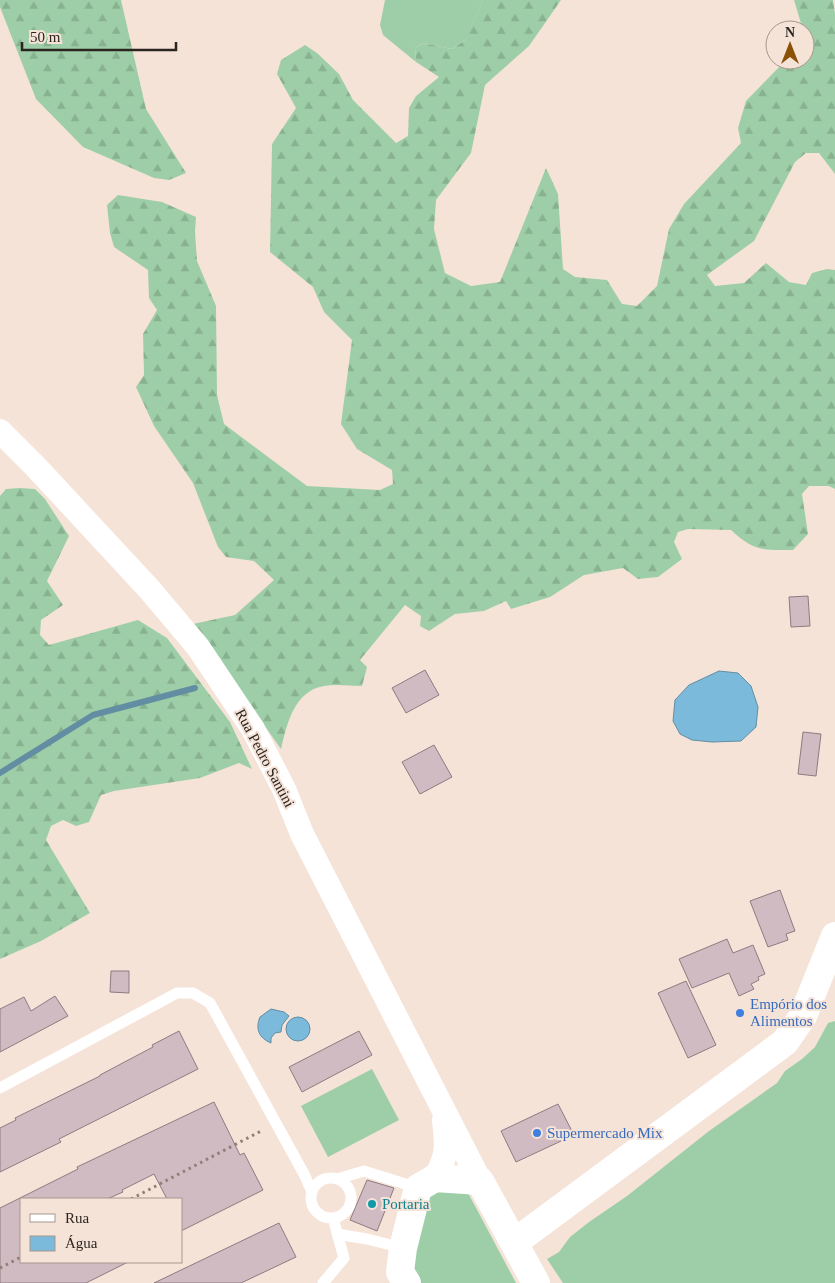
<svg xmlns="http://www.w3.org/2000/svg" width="835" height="1283" viewBox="0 0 835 1283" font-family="'Times New Roman',serif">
  <defs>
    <pattern id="forest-firs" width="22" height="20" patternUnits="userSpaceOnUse" patternTransform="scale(1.25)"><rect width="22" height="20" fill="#9ecea7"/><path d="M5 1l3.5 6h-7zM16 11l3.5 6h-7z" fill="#88b18f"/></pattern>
  </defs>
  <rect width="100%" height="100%" fill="#f6e3d8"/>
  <path fill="#9ecea7" d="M 385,0 L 483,0 L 466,39 L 452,49 L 423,43 L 415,48 L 416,62 L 383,35 L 380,25 Z
    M 835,1021 L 835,1283 L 563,1283 L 547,1259 L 559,1252 L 570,1237 L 589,1222 L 627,1196 L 709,1131 L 777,1083 L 785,1071 L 802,1059 L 815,1047 L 828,1023 Z
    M 372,1069 L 399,1120 L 328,1157 L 301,1106 Z
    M 466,1189 L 516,1283 L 420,1283 L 413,1271 L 413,1255 L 429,1196 L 435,1192 Z"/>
  <path fill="url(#forest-firs)" d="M 0,0 L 121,0 L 146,109 L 186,173 L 169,180 L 154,178 L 83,147 L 36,99 L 0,7 Z
    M 483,0 L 561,0 L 529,46 L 485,85 L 471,153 L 436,200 L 434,229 L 445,273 L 471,286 L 500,282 L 546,168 L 558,194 L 563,269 L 575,277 L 607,280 L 622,304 L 637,306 L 657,286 L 669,229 L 684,204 L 741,143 L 738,128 L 746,101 L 786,60 L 805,60 L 805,30 L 803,30 L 794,0 L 833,0 L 835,14 L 835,174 L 819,153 L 806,153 L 795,162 L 754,241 L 707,275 L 715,286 L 744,283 L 766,263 L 789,282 L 806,285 L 812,273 L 827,269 L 835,270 L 835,489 L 829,486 L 809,486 L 802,494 L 808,534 L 793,550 C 763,550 755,552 731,530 L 688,529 L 678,532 L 674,542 L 682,559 L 658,577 L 638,579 L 623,568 L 584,575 L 550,597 L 511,609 L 506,601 L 484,611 L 455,614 L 429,631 L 420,626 L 421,616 L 405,605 L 360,660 L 367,667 L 362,686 C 350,686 336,684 324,686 C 294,691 287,724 281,749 L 193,624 L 235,615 L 274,580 L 254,561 L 226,557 L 218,547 L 193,483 L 154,426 L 136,387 L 144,375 L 143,334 L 157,310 L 149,298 L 148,270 L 114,247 L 110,233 L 107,205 L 118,195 L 162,202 L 196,217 L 195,232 L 197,261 L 216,306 L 217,395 L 224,424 L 307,486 L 380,490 L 393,484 L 392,470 L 357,449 L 341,424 L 352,340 L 324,312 L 313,287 L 270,252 L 272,144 L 296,108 L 277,74 L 281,60 L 305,45 L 317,53 L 339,74 L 353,100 L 396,143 L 408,136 L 409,108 L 416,96 L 439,77 L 416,62 L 415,48 L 423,43 L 452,49 L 465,40 Z
    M 20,488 L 35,489 L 45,499 L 69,536 L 47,581 L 63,605 L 41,620 L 40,635 L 49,645 L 138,620 L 167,638 L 230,722 L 252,769 L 239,763 L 200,778 L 114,791 L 101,795 L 89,822 L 76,826 L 63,820 L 51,826 L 46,840 L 90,913 L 41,941 L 0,959 L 0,496 L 6,489 Z"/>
  <path fill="#7bbada" stroke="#638da2" d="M 719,671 L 738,673 L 751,686 L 758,707 L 756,727 L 741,741 L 712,742 L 692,740 L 680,734 L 673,721 L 675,700 L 689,685 Z
    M 271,1009 L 284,1012 L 289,1016 L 282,1025 L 281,1032 L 275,1033 L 271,1038 L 271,1043 C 259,1038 255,1029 260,1017 Z
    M286 1029a12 12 0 1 1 24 0a12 12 0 1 1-24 0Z"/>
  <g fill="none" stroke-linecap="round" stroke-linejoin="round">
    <path stroke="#638da2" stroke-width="6" d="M 0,773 L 93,715 L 195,688"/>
  </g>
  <path fill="#d0bbc2" stroke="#8e7a81" d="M 808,596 L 810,626 L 791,627 L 789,597 Z
    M 425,670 L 439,695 L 406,713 L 392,688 Z
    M 803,732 L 821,734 L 816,776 L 798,774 Z
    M 434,745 L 452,777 L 420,794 L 402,762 Z
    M 780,890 L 795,931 L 786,934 L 788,940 L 768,947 L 750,901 Z
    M 727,939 L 733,953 L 753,945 L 765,974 L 758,977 L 759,980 L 751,984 L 754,989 L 739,996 L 729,973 L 692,988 L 679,959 Z
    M 111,971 L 129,971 L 129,993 L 110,992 Z
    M 686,981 L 716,1045 L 688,1058 L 658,993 Z
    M 55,996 L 68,1016 L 0,1052 L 0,1009 L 24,997 L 31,1011 Z
    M 179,1031 L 198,1069 L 59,1139 L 61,1142 L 0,1172 L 0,1128 L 16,1120 L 15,1118 L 100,1076 L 100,1075 L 153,1047 L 152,1045 Z
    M 359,1031 L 372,1055 L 302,1092 L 289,1067 Z
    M 214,1102 L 240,1155 L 244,1153 L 263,1190 L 181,1231 L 181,1199 L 167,1199 L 154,1174 L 122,1190 L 123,1192 L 107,1199 L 21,1199 L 21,1262 L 128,1262 L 86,1283 L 0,1283 L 0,1208 L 78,1169 L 77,1167 Z
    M 558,1104 L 574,1135 L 516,1162 L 501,1131 Z
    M 367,1180 L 394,1188 L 377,1231 L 350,1220 Z
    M 279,1223 L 296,1257 L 241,1283 L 154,1283 Z"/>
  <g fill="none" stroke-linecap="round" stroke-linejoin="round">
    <path stroke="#8c8078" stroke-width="3" stroke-dasharray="2.5 4" stroke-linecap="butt" d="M 131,1199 L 263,1130
      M 0,1268 L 21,1257"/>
    <path stroke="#fff" stroke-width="11" d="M 0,1088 L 177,993 L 193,993 L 210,1003 L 304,1174 L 312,1192
      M311 1198a20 20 0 1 1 40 0a20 20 0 1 1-40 0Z
      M 337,1179 L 364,1171 L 418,1188
      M 337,1234 L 367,1239 L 403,1248
      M 323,1283 L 344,1258 L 333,1218"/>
    <path stroke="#fff" stroke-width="24" d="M 0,431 L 36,467 L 150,590 L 198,647 L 253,729 L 284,789 L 302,834 L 480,1181
      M 435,1178 C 448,1155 447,1146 444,1120"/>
    <path stroke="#fff" stroke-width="28" d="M 515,1242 L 785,1042 L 803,1016 L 835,936
      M 407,1283 L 400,1272 L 403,1248 L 418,1188 L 435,1178 L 480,1181 L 536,1283"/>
  </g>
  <g fill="#3f7fe0" stroke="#f6e3d8" stroke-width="2">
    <circle cx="740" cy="1013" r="5"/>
    <circle cx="537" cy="1133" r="5"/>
  </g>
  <circle fill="#0f9aa8" stroke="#f6e3d8" stroke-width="2" cx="372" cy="1204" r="5"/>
  <g text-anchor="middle" stroke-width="4" stroke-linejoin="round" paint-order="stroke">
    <g font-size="15" fill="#2b2520" stroke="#f6e3d8">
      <text transform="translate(265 758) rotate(62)" y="5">Rua Pedro Santini</text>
    </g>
    <g font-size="15" fill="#366cbe" stroke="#f6e3d8" text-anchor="start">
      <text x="750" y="1009">Empório dos<tspan x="750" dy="17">Alimentos</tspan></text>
      <text x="547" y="1138">Supermercado Mix</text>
    </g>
    <g font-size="15" fill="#0d838f" stroke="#f6e3d8" text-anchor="start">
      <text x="382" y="1209">Portaria</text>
    </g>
  </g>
  <rect x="20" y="1198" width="162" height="65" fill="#f6e3d8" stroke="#a5978e"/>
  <rect x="30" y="1214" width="25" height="8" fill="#ffffff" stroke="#a5978e"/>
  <text x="65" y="1223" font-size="15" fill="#2b2520">Rua</text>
  <rect x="30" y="1236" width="25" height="15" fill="#7bbada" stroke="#a5978e"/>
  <text x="65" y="1248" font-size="15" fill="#2b2520">Água</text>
  <g transform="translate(790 45)"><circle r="24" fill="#f6e3d8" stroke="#a5978e"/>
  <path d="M0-4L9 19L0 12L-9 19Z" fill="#8a5006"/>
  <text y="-8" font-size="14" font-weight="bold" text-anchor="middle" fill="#2b2520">N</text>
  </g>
  <path d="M22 42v8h154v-8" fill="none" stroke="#2b2520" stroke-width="2.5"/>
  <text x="30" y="42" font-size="15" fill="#2b2520" stroke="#f6e3d8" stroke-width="4" paint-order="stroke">50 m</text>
</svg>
